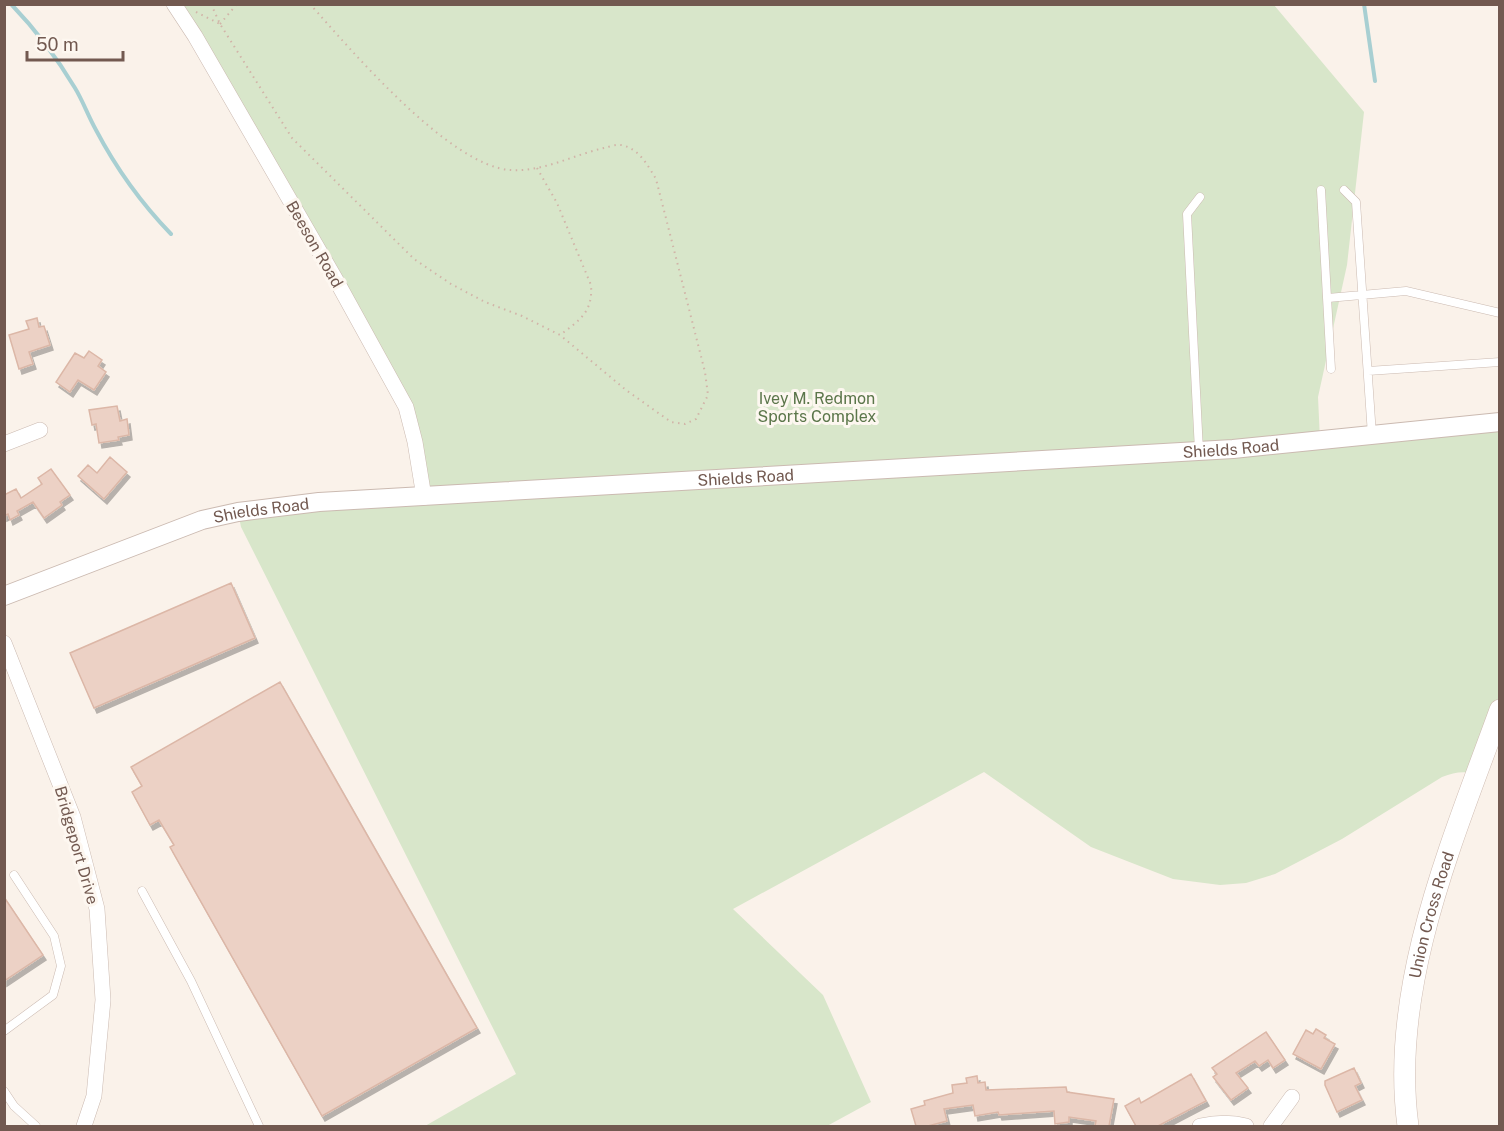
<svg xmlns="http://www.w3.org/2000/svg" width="1504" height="1131" viewBox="0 0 1504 1131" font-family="'Public Sans',sans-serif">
  <defs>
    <filter id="shadow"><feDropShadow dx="3" dy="5" stdDeviation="0" flood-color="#0004"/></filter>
  </defs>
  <rect width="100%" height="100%" fill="#faf2ea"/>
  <path fill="#d8e6ca" d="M 174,5 L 1274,5 L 1364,112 L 1347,265 L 1318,397 L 1320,440 L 1499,422 L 1499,710 L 1477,774 C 1463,771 1455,772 1442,777 L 1342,839 L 1275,874 L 1246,883 L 1220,885 L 1173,879 L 1091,847 L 984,772 L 733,909 L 823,995 L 871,1102 L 827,1126 L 425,1126 L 516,1074 L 241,527 L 238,512 L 424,497 L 406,407 Z"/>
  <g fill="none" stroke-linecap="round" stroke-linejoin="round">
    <path stroke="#a8cfd2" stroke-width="4" d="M 11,4 C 36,30 57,58 75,88 C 83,101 88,116 96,130 C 116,168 141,203 171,234
      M 1364,4 L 1375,81"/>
  </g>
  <path fill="#ecd1c5" stroke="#dcb7a7" stroke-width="1.5" filter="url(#shadow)" d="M 37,318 L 39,327 L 44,326 L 50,345 L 29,352 L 33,364 L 19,369 L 9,335 L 29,329 L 26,321 Z
    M 89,351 L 102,360 L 98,366 L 106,372 L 94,390 L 78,380 L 70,392 L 56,382 L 75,353 L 84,358 Z
    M 117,406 L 120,421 L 127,419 L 129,435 L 118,437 L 119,440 L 99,443 L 96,424 L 92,425 L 89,410 Z
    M 110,457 L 127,472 L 104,499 L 78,476 L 88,465 L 97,473 Z
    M 51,469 L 70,495 L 60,502 L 62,505 L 44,518 L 33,502 L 17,511 L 19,515 L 10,520 L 8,514 L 4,516 L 4,495 L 16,489 L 21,498 L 42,484 L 38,478 Z
    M 231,583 L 255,638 L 94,708 L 70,653 Z
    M 280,682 L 477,1028 L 322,1116 L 170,847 L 174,845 L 159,820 L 150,825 L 132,792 L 142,786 L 131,767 Z
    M 4,897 L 43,955 L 4,981 Z
    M 1316,1029 L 1326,1035 L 1324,1038 L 1335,1044 L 1321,1069 L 1293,1054 L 1306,1030 L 1313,1034 Z
    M 1266,1032 L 1285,1060 L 1273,1068 L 1268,1060 L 1259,1066 L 1255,1061 L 1236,1073 L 1248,1088 L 1231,1100 L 1213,1077 L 1217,1074 L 1212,1068 Z
    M 1354,1068 L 1361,1083 L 1355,1086 L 1362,1100 L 1337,1112 L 1325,1085 L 1325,1081 Z
    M 1191,1074 L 1206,1101 L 1158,1126 L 1136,1126 L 1125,1106 L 1139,1098 L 1141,1103 Z
    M 977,1076 L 978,1083 L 985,1082 L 986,1090 L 1066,1087 L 1067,1092 L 1114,1099 L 1109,1126 L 1095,1126 L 1096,1121 L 1069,1117 L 1069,1122 L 1055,1124 L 1054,1111 L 999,1115 L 998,1112 L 975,1116 L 973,1105 L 944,1109 L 947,1121 L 928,1126 L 916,1126 L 911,1109 L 925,1105 L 924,1101 L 953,1093 L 952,1085 L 967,1083 L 966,1078 Z"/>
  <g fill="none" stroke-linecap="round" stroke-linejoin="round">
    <defs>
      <path id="service" d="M 1321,190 L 1331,369
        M 1344,190 L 1356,202 L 1372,435
        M 1328,298 L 1406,291 L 1500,313
        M 1368,371 L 1500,362
        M 1199,451 L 1187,214 L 1200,197
        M 142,891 L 191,981 L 259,1126
        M 4,1031 L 53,995 L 61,966 L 54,936 L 14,875
        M 4,1091 L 14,1106 L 36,1126"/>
      <path id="minor" d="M 174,4 L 195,36 L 336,280 L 406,407 L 415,442 L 424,497
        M 4,444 L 40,430
        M 4,643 L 73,817 L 97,909 L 103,1000 L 94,1096 L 84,1126
        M 1200,1126 C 1215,1123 1231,1122 1246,1126
        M 1271,1126 L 1292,1097"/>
      <g id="tertiary">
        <path id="s1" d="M 4,596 L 202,520 L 238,512 L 319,502 L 1233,449 L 1500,422"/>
      </g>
      <g id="secondary">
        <path id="s2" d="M 1408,1126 C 1389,986 1453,840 1500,710"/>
      </g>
    </defs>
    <use href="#service" stroke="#cbbab1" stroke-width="9"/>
    <use href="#minor" stroke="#cbbab1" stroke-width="16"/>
    <use href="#tertiary" stroke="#cbbab1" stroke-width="20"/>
    <use href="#secondary" stroke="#cfbcb2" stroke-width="22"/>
    <path stroke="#d1b4a8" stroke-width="2" stroke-dasharray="1.5 4.5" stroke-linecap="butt" d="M 211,4 L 220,24 L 292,138 L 414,259 L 451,284 L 485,302 L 522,316 L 560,335 L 626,390 L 671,422 L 685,424 L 696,419 L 708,395 L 705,372 L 656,179 C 648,166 639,148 621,145 C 616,144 609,147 604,148 C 573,155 543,172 511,170 C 450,167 350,49 310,4
      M 196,12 L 220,24
      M 220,24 L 237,4
      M 537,168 L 557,203 L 591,285 C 593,312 580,320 560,335"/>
    <use href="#service" stroke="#fff" stroke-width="8"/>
    <use href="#minor" stroke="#fff" stroke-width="15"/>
    <use href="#tertiary" stroke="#fff" stroke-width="18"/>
    <use href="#secondary" stroke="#fff" stroke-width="21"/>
  </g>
  <g text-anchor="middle" stroke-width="6" stroke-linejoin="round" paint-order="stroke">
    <g font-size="16" fill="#725950" stroke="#fdf7f0">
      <text transform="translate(315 244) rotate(60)" y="6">Beeson Road</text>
      <text dy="6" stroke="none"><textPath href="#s1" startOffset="1244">Shields Road</textPath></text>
      <text dy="6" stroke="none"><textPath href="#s1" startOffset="758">Shields Road</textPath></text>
      <text dy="6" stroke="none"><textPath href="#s1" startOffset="272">Shields Road</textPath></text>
      <text transform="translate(77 845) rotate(74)" y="6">Bridgeport Drive</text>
      <text dy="6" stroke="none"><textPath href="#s2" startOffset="214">Union Cross Road</textPath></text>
    </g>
    <g font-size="16" fill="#5b764a" stroke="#fdf7f0">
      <text x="817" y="404">Ivey M. Redmon<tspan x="817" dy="18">Sports Complex</tspan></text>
    </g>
  </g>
  <rect width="1504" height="1131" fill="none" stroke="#725950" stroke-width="12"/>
  <path d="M27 51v9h96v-9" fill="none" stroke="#725950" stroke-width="3"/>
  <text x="36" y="51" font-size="18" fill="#725950" stroke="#fdf7f0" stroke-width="4.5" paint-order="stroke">50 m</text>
</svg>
